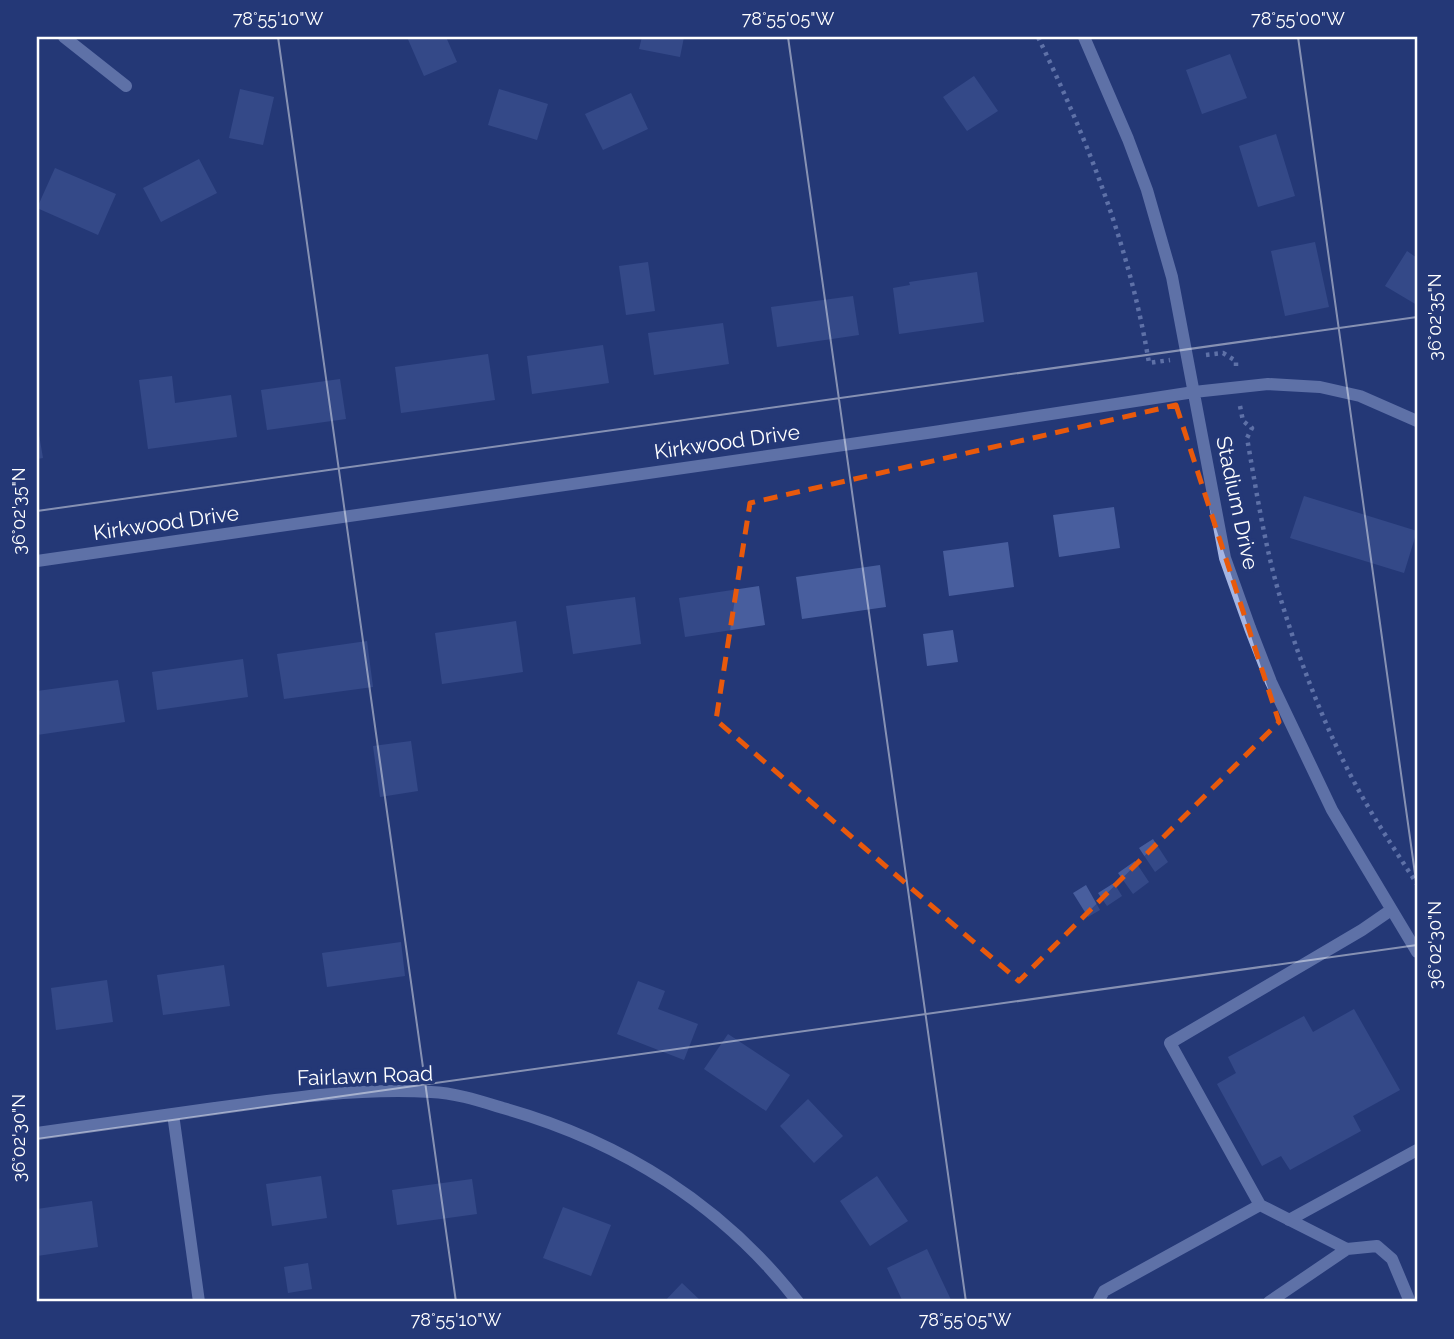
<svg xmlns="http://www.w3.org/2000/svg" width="1454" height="1339" viewBox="0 0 1454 1339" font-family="Raleway,sans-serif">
  <rect width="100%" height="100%" fill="#243877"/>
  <path fill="#485e9e" d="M 407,37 L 446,37 L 457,62 L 424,76 Z
    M 642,37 L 684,37 L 680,57 L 639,49 Z
    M 1230,54 L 1247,98 L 1202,114 L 1186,70 Z
    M 974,76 L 998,111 L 967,131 L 943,97 Z
    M 240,89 L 274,97 L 263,145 L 229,138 Z
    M 499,89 L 548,104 L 537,140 L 488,125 Z
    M 631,93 L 648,129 L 603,150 L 585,114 Z
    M 1276,134 L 1295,196 L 1258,207 L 1239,146 Z
    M 199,159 L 217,193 L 161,222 L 143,188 Z
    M 55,168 L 116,194 L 98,235 L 37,208 Z
    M 1315,242 L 1329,307 L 1285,316 L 1271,251 Z
    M 1407,251 L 1417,258 L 1417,305 L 1385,286 Z
    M 648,262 L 655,311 L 626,315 L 619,266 Z
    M 977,272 L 984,322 L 899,334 L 893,288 L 910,285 L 909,282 Z
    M 853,296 L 859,335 L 777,347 L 771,307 Z
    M 723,323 L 729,364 L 654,375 L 648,333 Z
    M 603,345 L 609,383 L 532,394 L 527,356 Z
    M 488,354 L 495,400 L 401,413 L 395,367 Z
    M 172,376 L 175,403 L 231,395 L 237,437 L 148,449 L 139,380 Z
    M 340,379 L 346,419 L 267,430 L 261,390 Z
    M 37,423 L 43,458 L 37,459 Z
    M 1304,496 L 1417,531 L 1404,573 L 1290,538 Z
    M 1114,507 L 1120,548 L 1059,557 L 1053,515 Z
    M 1008,542 L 1014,587 L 949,596 L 943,551 Z
    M 880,565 L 886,607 L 802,619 L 796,577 Z
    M 759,586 L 765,625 L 685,637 L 679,598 Z
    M 635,597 L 641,644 L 573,654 L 566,606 Z
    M 516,621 L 523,672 L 442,684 L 435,633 Z
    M 953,630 L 958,662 L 927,666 L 923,634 Z
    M 367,641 L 373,687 L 284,699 L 277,654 Z
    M 243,659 L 248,697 L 157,710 L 152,672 Z
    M 118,680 L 125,722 L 37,735 L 37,691 Z
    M 411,741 L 418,791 L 380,797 L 373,746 Z
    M 1153,839 L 1168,862 L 1155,872 L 1139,848 Z
    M 1135,861 L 1149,882 L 1133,894 L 1118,873 Z
    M 1114,883 L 1122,896 L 1107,906 L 1098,893 Z
    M 1086,885 L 1100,910 L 1088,917 L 1073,893 Z
    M 401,942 L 405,976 L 327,987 L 322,953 Z
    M 224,965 L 230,1006 L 163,1015 L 157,975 Z
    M 107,980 L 113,1022 L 56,1030 L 51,988 Z
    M 638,981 L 665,991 L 658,1009 L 698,1024 L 684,1060 L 617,1034 Z
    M 1354,1009 L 1400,1090 L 1353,1116 L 1361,1131 L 1290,1170 L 1281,1156 L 1262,1166 L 1217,1084 L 1236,1073 L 1228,1057 L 1304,1016 L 1313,1032 Z
    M 728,1034 L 790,1075 L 766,1111 L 704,1069 Z
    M 808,1099 L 843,1136 L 814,1163 L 780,1126 Z
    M 321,1176 L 327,1218 L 272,1226 L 266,1184 Z
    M 877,1176 L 908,1221 L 870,1246 L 840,1201 Z
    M 472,1179 L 477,1214 L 397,1225 L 392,1190 Z
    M 92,1201 L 98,1247 L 37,1256 L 37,1209 Z
    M 563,1207 L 611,1225 L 591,1276 L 543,1258 Z
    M 927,1249 L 952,1302 L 903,1302 L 887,1268 Z
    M 308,1263 L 312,1289 L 288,1293 L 284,1267 Z
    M 682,1283 L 702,1302 L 664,1302 Z"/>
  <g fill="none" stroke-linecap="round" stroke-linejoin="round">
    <path stroke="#a5b5e3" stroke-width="4.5" stroke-dasharray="3.5 5" stroke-linecap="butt" d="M 1038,37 C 1088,141 1130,248 1149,363 L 1170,360
      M 1206,355 L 1223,353 L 1236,361 L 1236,369
      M 1240,406 L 1243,421 L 1252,428 L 1247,438 C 1256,489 1264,541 1278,590 C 1298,658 1328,737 1363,798 C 1380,828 1399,856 1417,884"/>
    <path stroke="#a5b5e3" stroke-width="12" d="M 64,37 L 126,86
      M 1084,37 L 1128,139 L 1147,190 L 1172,277 L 1225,558 L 1250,628 L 1271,682 L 1332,810 L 1417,952
      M 37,561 L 934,432 L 1194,392 L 1268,384 L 1320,387 L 1360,396 L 1417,421
      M 1391,910 L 1362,930 L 1170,1043 L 1260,1205 L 1347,1249 L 1377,1246 L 1392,1259 L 1410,1302
      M 173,1114 L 199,1302
      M 37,1133 C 96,1125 156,1116 215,1108 C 287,1098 358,1088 431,1092 C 456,1093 480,1101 503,1108 C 621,1141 723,1205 798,1302
      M 1289,1220 L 1417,1150
      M 1098,1302 L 1104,1291 L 1260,1205
      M 1269,1302 L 1347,1249"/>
  </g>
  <path d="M0 0H1454V1339H0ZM 1176,405 L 1279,722 L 1019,981 L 716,720 L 750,503 Z" fill="#243877" fill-opacity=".55" fill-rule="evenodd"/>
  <path fill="none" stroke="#e8590c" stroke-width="5" stroke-dasharray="14 9" stroke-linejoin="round" d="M 1176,405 L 1279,722 L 1019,981 L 716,720 L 750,503 Z"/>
  <path fill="none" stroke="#fff" stroke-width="2" stroke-opacity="0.45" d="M 278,37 L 456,1302M 788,37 L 966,1302M 1298,37 L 1417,888M 37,511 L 1417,317M 37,1139 L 1417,945"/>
  <g text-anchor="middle" stroke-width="7" stroke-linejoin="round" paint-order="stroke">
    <g font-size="21" fill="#fff" stroke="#243877">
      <text transform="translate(727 442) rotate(-8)" y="7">Kirkwood Drive</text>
      <text transform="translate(1237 503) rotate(78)" y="7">Stadium Drive</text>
      <text transform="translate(166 523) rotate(-8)" y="7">Kirkwood Drive</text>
      <text transform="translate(365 1076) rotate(-2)" y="7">Fairlawn Road</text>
    </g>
  </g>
  <rect width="1454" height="1339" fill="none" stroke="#243877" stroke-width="77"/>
  <rect x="38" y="38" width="1378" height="1262" fill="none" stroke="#fff" stroke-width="2.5"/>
  <g font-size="18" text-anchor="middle" fill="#fff">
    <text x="278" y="25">78°55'10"W</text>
    <text x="788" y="25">78°55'05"W</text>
    <text x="1298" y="25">78°55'00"W</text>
    <text transform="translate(1435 317) rotate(-90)" y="6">36°02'35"N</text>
    <text transform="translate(19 511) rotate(-90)" y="6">36°02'35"N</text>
    <text transform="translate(1435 945) rotate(-90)" y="6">36°02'30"N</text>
    <text transform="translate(19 1138) rotate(-90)" y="6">36°02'30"N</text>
    <text x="456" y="1326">78°55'10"W</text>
    <text x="965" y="1326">78°55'05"W</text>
  </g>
</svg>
